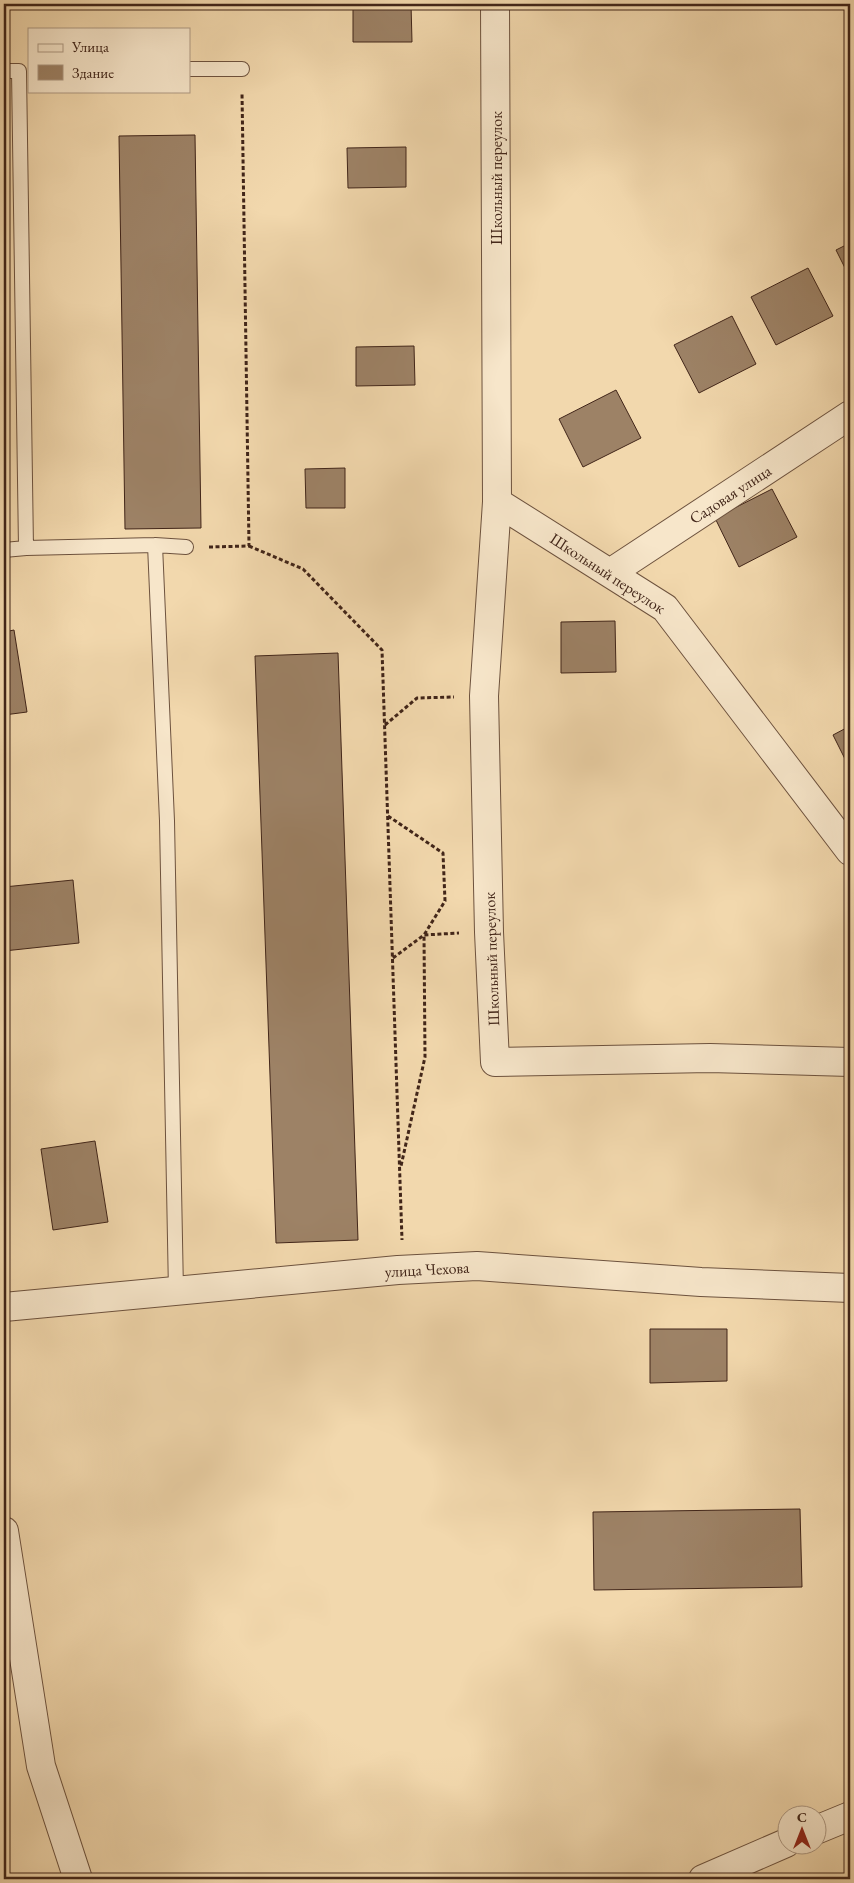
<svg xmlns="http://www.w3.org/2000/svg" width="854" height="1883" viewBox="0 0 854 1883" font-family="'EB Garamond',serif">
  <rect width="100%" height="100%" fill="#f2d8ad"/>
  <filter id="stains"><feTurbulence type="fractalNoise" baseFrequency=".004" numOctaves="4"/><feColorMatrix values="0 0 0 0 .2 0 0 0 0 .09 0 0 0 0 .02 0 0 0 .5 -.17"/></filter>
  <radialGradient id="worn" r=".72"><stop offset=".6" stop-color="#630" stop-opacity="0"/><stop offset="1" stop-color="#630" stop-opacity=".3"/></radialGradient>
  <path fill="#9d8266" stroke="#412519" d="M 353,4 L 411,4 L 412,42 L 353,42 Z
    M 195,135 L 201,528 L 125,529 L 119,136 Z
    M 406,147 L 406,187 L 348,188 L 347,148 Z
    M 850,243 L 850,278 L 836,250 Z
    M 808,268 L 833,316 L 776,345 L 751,297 Z
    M 732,316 L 756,364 L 699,393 L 674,345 Z
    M 414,346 L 415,385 L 356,386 L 356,347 Z
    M 616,390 L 641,438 L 583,467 L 559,419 Z
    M 345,468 L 345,508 L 306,508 L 305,469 Z
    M 772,489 L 797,537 L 739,567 L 715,518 Z
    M 615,621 L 616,672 L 561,673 L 561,622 Z
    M 14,630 L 27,712 L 4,715 L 4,632 Z
    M 338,653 L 358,1240 L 276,1243 L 255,656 Z
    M 850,726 L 850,769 L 833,735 Z
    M 73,880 L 79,943 L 4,951 L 4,887 Z
    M 95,1141 L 108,1222 L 53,1230 L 41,1149 Z
    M 650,1329 L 727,1329 L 727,1381 L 650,1383 Z
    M 800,1509 L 802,1587 L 594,1590 L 593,1512 Z"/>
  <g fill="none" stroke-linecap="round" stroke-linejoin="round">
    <defs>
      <path id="lane" d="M 189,69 L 242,69
        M 4,71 L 19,71 L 26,548 L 4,550
        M 155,545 L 167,821 L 176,1292
        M 26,548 L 155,545 L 186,547"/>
      <path id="street" d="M 495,4 L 497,502 L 484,696 L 489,932 L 495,1062 L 710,1058 L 850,1062
        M 497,502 L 665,608 L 850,851
        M 610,573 L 850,415
        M 4,1307 L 398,1270 L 477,1266 L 701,1282 L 850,1288
        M 4,1531 L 41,1766 L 78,1879
        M 816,1830 L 850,1816
        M 703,1879 L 786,1843"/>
    </defs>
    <use href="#lane" stroke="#6d523e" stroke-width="16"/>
    <use href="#street" stroke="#6d523e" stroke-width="30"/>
    <path stroke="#412519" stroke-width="3" stroke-dasharray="4 2.5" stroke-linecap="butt" d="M 249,546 L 303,569 L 382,650 L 402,1240
      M 209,547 L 249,546 L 242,93
      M 385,725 L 417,698 L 454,697
      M 388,816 L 443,853 L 445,901 L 424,935 L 425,1057 L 401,1166
      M 393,958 L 424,935 L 459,933"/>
    <use href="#lane" stroke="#f7e6ca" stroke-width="14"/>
    <use href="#street" stroke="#f7e6ca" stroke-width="28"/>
  </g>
  <g text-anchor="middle" stroke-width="4" stroke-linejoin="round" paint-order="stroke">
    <g font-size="16" fill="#412519" stroke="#f7e6ca">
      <text transform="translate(496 178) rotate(-90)" y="6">Школьный переулок</text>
      <text transform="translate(730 494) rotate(-33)" y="6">Садовая улица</text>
      <text transform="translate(608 573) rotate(33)" y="6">Школьный переулок</text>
      <text transform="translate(491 959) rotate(-92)" y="6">Школьный переулок</text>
      <text transform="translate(427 1269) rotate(-3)" y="6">улица Чехова</text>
    </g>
  </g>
  <rect width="854" height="1883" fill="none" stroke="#f2d8ad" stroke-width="20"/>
  <rect x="5" y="5" width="844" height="1873" fill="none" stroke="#412519" stroke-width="2.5"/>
  <rect x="10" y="10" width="834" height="1863" fill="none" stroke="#412519"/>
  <rect x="28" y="28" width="162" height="65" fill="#f7e6ca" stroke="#ae9983"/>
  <rect x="38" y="44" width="25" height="8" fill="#f7e6ca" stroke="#ae9983"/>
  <text x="72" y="52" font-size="15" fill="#412519">Улица</text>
  <rect x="38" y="65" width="25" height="15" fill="#9d8266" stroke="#ae9983"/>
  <text x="72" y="78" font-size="15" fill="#412519">Здание</text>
  <g transform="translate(802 1830)"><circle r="24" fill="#f7e6ca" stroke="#ae9983"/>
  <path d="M0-4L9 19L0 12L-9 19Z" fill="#8f2418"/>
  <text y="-8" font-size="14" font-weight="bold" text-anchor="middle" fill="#412519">С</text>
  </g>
  <rect width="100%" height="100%" filter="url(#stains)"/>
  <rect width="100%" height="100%" fill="url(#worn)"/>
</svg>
